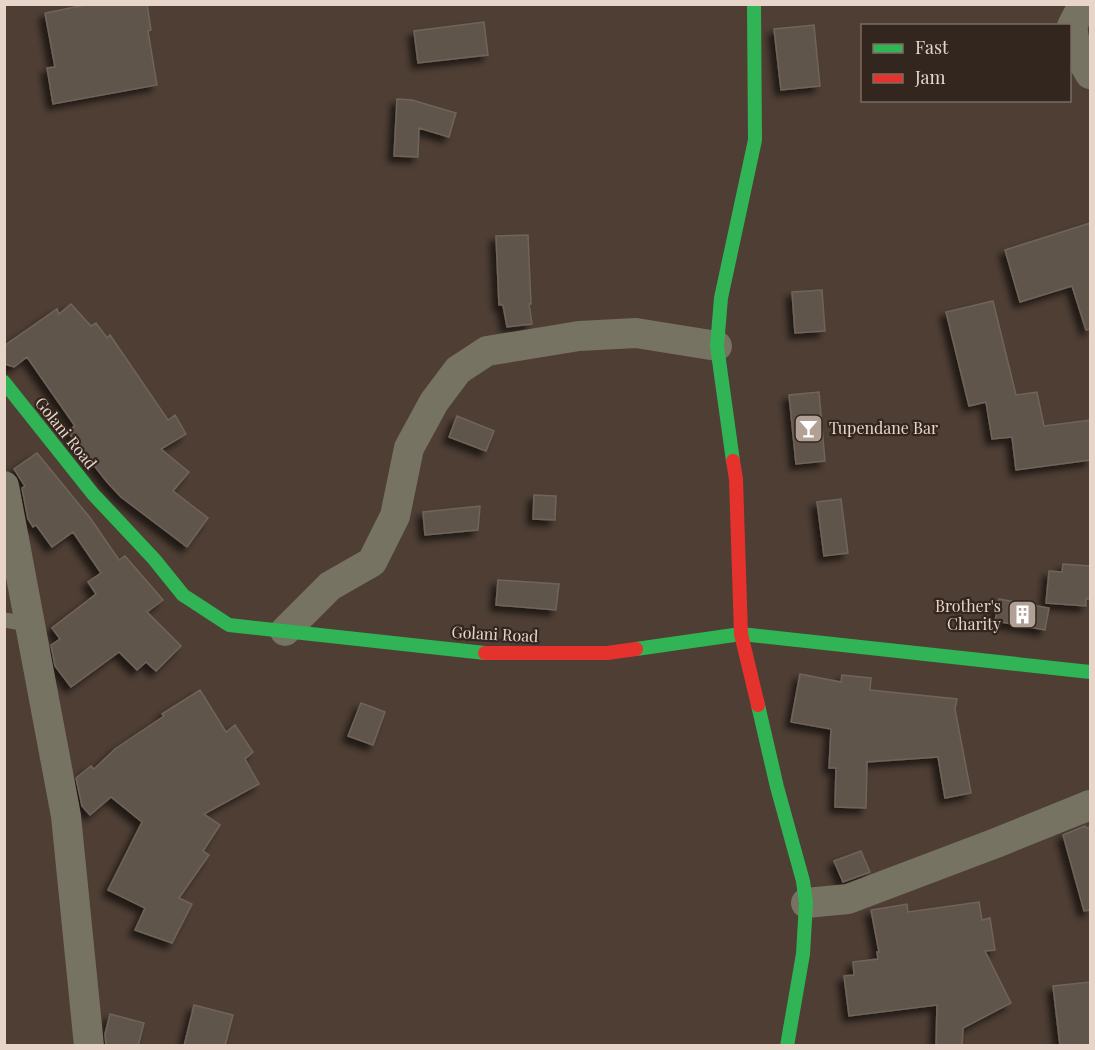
<svg xmlns="http://www.w3.org/2000/svg" width="1095" height="1050" viewBox="0 0 1095 1050" font-family="'Playfair Display',serif">
  <defs>
    <filter id="shadow"><feDropShadow dx="-5.5" dy="5.5" stdDeviation="3" flood-color="#0009"/></filter>
  </defs>
  <rect width="100%" height="100%" fill="#4e3e34"/>
  <path fill="#61554b" stroke="#70645a" stroke-width="1.5" filter="url(#shadow)" d="M 90,4 L 147,4 L 151,30 L 148,31 L 157,85 L 53,104 L 47,68 L 55,67 L 45,13 Z
    M 484,22 L 488,55 L 418,63 L 414,31 Z
    M 814,25 L 820,86 L 781,90 L 774,29 Z
    M 397,99 L 412,100 L 456,113 L 449,137 L 419,128 L 418,157 L 394,156 Z
    M 1090,223 L 1090,329 L 1086,330 L 1072,286 L 1020,302 L 1005,250 Z
    M 528,235 L 531,304 L 529,304 L 532,324 L 507,327 L 503,305 L 499,305 L 496,236 Z
    M 822,290 L 825,331 L 795,333 L 792,292 Z
    M 993,301 L 1016,395 L 1037,392 L 1044,426 L 1090,420 L 1090,460 L 1016,470 L 1012,437 L 992,439 L 986,402 L 969,406 L 946,312 Z
    M 71,304 L 91,326 L 96,323 L 107,338 L 110,335 L 168,420 L 175,415 L 186,434 L 161,449 L 189,472 L 173,491 L 208,518 L 187,547 L 121,497 L 107,482 L 67,431 L 75,426 L 27,357 L 14,367 L 4,364 L 4,346 L 57,309 L 59,314 Z
    M 819,392 L 825,461 L 796,464 L 789,395 Z
    M 457,416 L 494,431 L 486,451 L 449,437 Z
    M 37,453 L 91,519 L 119,560 L 125,556 L 163,600 L 147,612 L 181,646 L 156,671 L 146,662 L 137,670 L 119,652 L 71,687 L 55,666 L 51,645 L 60,639 L 52,628 L 96,594 L 88,582 L 101,573 L 73,532 L 52,547 L 36,525 L 33,527 L 28,519 L 22,488 L 25,486 L 14,469 Z
    M 534,495 L 556,496 L 555,520 L 533,519 Z
    M 841,499 L 848,553 L 824,556 L 817,502 Z
    M 480,506 L 478,530 L 425,535 L 423,512 Z
    M 1063,564 L 1090,566 L 1090,599 L 1086,599 L 1086,606 L 1046,603 L 1049,571 L 1062,572 Z
    M 498,580 L 559,584 L 556,610 L 496,605 Z
    M 999,599 L 1049,608 L 1045,630 L 995,621 Z
    M 800,674 L 841,682 L 842,675 L 871,678 L 870,690 L 957,699 L 955,709 L 971,793 L 945,798 L 938,757 L 867,762 L 866,808 L 835,807 L 836,768 L 829,768 L 831,729 L 791,722 Z
    M 200,690 L 226,732 L 235,725 L 253,752 L 245,759 L 259,784 L 204,814 L 220,825 L 203,851 L 209,855 L 179,898 L 192,904 L 172,943 L 135,930 L 145,908 L 108,890 L 142,822 L 111,797 L 90,815 L 82,806 L 76,778 L 91,766 L 94,769 L 115,749 L 164,716 L 162,714 Z
    M 361,703 L 385,712 L 373,745 L 348,736 Z
    M 1085,826 L 1086,828 L 1090,827 L 1090,910 L 1084,911 L 1063,835 Z
    M 861,851 L 870,872 L 843,882 L 834,861 Z
    M 979,902 L 982,920 L 990,918 L 995,950 L 985,951 L 1011,1003 L 963,1028 L 962,1046 L 936,1046 L 937,1005 L 849,1016 L 844,976 L 854,975 L 853,962 L 878,959 L 877,952 L 879,952 L 871,910 L 907,904 L 908,912 Z
    M 1090,982 L 1090,1046 L 1060,1046 L 1053,986 Z
    M 194,1005 L 233,1015 L 225,1046 L 184,1046 Z
    M 110,1014 L 144,1023 L 138,1046 L 106,1046 L 105,1034 Z"/>
  <g fill="none" stroke-linecap="round" stroke-linejoin="round">
    <path stroke="#767362" stroke-width="15" d="M 4,620 L 29,624"/>
    <path stroke="#767362" stroke-width="30" d="M 1090,5 L 1082,7 L 1072,26 L 1076,50 L 1090,74
      M 4,486 L 66,816 L 89,1046
      M 285,631 L 330,586 L 372,562 L 395,516 L 409,448 L 434,402 L 458,370 L 487,351 L 579,336 L 636,333 L 717,346
      M 806,903 L 848,899 L 996,843 L 1090,805"/>
    <path stroke="#30b455" stroke-width="14" d="M 4,382 L 93,494 L 154,559 L 183,595 L 229,625 L 485,653
      M 733,461 L 717,346 L 721,298 L 755,140 L 754,4
      M 636,649 L 741,634 L 1090,672
      M 758,705 L 777,787 L 803,881 L 806,903 L 803,954 L 787,1046"/>
    <path stroke="#e5322d" stroke-width="14" d="M 733,461 L 736,479 L 741,634 L 758,705
      M 485,653 L 607,653 L 636,649"/>
  </g>
  <defs>
    <symbol id="bar-square" viewBox="-11 -11 22 22"><rect x="-9" y="-9" width="18" height="18" rx="4" fill="#b1a096" stroke="#33261e"/><path d="M-6-5H6L.8 .8V4.5H3.5V6h-7V4.5H-.8V.8Z" fill="#fff"/></symbol>
    <symbol id="building-square" viewBox="-11 -11 22 22"><rect x="-9" y="-9" width="18" height="18" rx="4" fill="#b1a096" stroke="#33261e"/><path d="M-4-6H4V6H1V3H-1V6H-4ZM-2.5-4.3h1.7v1.8h-1.7ZM.8-4.3h1.7v1.8H.8ZM-2.5-1h1.7V.8h-1.7ZM.8-1h1.7V.8H.8Z" fill="#fff"/></symbol>
  </defs>
  <g fill-rule="evenodd">
    <use href="#bar-square" x="792" y="412" width="33" height="33"/>
    <use href="#building-square" x="1006" y="598" width="33" height="33"/>
  </g>
  <g text-anchor="middle" stroke-width="4.5" stroke-linejoin="round" paint-order="stroke">
    <g font-size="16" fill="#e7d5ca" stroke="#33261e" text-anchor="start">
      <text x="829" y="434">Tupendane Bar</text>
      <text x="1001" y="612" text-anchor="end">Brother's<tspan x="1001" dy="18">Charity</tspan></text>
    </g>
    <g font-size="16" fill="#e7d5ca" stroke="#33261e">
      <text transform="translate(66 433) rotate(51)" y="6">Golani Road</text>
      <text transform="translate(495 634) rotate(3)" y="6">Golani Road</text>
    </g>
  </g>
  <rect width="1095" height="1050" fill="none" stroke="#e7d5ca" stroke-width="12"/>
  <rect x="861" y="24" width="210" height="78" fill="#33261e" stroke="#7b6c63" stroke-width="1.5"/>
  <rect x="873" y="44" width="30" height="9" fill="#30b455" stroke="#7b6c63" stroke-width="1.5"/>
  <text x="915" y="54" font-size="18" fill="#e7d5ca">Fast</text>
  <rect x="873" y="74" width="30" height="9" fill="#e5322d" stroke="#7b6c63" stroke-width="1.5"/>
  <text x="915" y="84" font-size="18" fill="#e7d5ca">Jam</text>
</svg>
